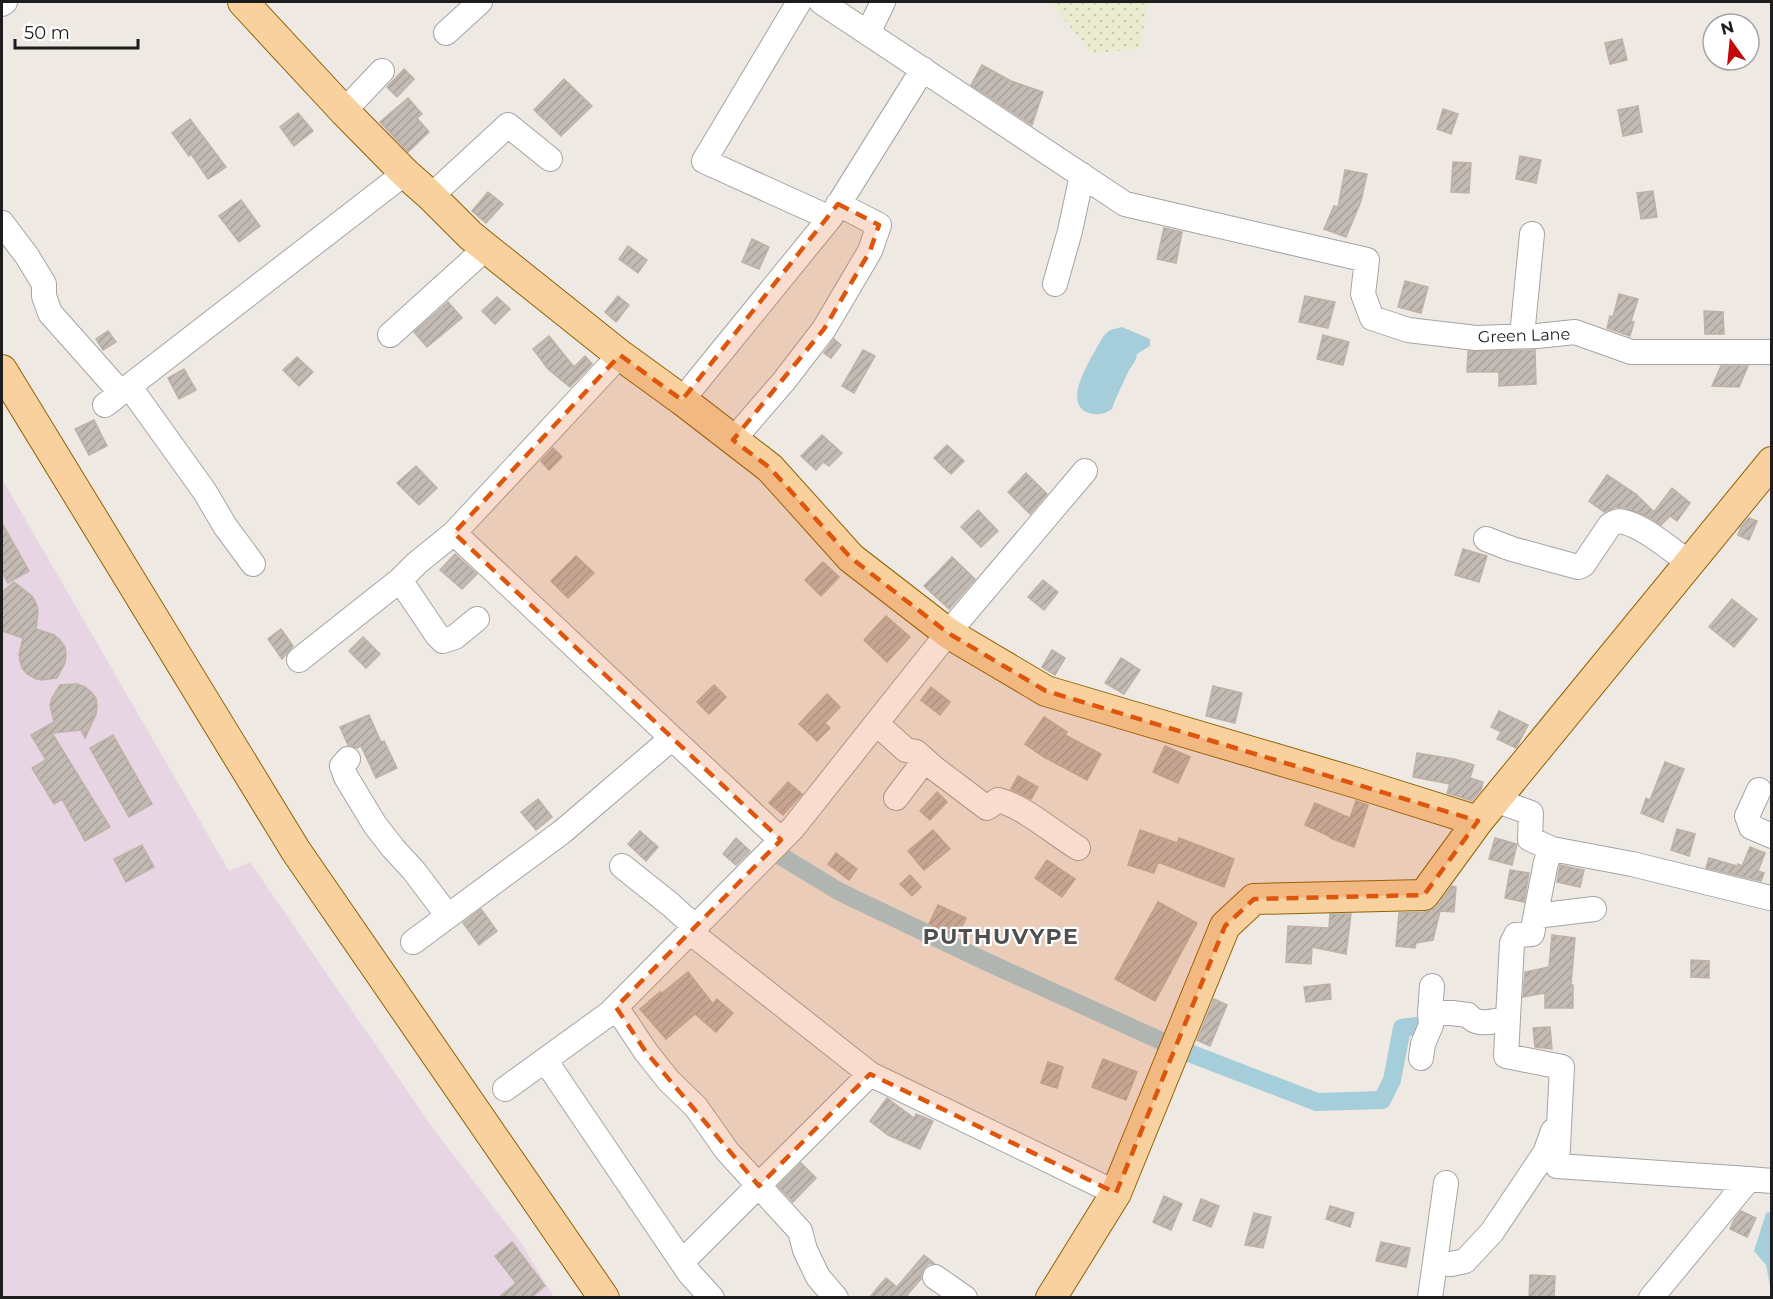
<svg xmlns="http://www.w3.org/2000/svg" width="1773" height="1299" viewBox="0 0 1773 1299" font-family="Montserrat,sans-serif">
  <defs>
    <pattern id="farmland-dots" width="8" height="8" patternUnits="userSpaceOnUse" patternTransform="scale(1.5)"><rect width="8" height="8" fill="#eaeccf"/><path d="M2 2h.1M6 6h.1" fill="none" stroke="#c8cab1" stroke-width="1.8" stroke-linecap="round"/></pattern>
    <pattern id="building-hatch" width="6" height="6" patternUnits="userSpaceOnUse" patternTransform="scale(1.5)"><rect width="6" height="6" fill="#c2bab3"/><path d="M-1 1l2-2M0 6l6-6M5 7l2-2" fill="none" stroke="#a69f9a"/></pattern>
  </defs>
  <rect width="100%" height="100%" fill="#eeeae3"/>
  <path fill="#e7d5e4" d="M 2,479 L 229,871 L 250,862 L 432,1127 L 521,1243 L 554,1297 L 2,1297 Z"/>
  <path fill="url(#farmland-dots)" d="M 1050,2 L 1148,2 L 1140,48 L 1092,54 Z"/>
  <path fill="#a5ceda" d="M 1122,327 L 1150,339 L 1150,346 L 1137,354 C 1136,362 1132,365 1128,372 C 1123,384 1116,396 1112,409 C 1105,414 1098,416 1089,413 C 1063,405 1087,365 1095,351 C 1099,344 1102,336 1109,331 C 1112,329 1118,328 1122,327 Z
    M 1771,1212 L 1772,1212 L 1771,1291 L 1766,1265 L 1754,1251 L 1766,1213 Z"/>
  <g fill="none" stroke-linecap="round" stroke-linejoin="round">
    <path stroke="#a5ceda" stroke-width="18" d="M 779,855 L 840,892 L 987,962 L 1168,1044
      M 1189,1053 L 1317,1102 L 1382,1100 L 1392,1080 L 1402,1028 L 1416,1026"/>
  </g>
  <path fill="url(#building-hatch)" stroke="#bfb1a6" stroke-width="1.5" d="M 1622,39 L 1627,60 L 1610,64 L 1605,43 Z
    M 982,65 L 1011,81 L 1043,92 L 1032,125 L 971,85 Z
    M 404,69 L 414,79 L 397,97 L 387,87 Z
    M 564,79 L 592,106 L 561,136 L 534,110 Z
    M 408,98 L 422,114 L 417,118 L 429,132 L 408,152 L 380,122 Z
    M 1638,106 L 1642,132 L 1623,136 L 1618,110 Z
    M 1443,109 L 1458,114 L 1451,134 L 1437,129 Z
    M 298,113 L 313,131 L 294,146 L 280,127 Z
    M 190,119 L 226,167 L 208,179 L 191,154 L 189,156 L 172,133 Z
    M 1520,156 L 1541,160 L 1536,183 L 1516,179 Z
    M 1453,162 L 1471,163 L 1469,193 L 1451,192 Z
    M 1345,170 L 1367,174 L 1361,201 L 1346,237 L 1324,229 L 1334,206 L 1338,207 Z
    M 1653,191 L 1657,217 L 1641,219 L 1637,193 Z
    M 488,192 L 503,204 L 486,223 L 472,211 Z
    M 241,200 L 260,226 L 239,242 L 219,216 Z
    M 1164,228 L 1182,232 L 1176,263 L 1157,259 Z
    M 752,239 L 769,247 L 759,269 L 742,262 Z
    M 628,246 L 647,260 L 638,273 L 619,259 Z
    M 1405,281 L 1428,287 L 1421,313 L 1398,307 Z
    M 1619,294 L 1638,299 L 1631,321 L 1634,322 L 1630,336 L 1607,328 L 1610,316 L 1613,317 Z
    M 618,296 L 629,305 L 616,322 L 605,312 Z
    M 1305,296 L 1335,302 L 1328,328 L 1299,322 Z
    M 497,297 L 510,309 L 495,324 L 482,311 Z
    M 448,302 L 462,318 L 427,347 L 414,332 Z
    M 1704,311 L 1723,312 L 1724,334 L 1705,334 Z
    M 108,331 L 116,342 L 103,350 L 96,339 Z
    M 1323,335 L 1349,342 L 1343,365 L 1317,359 Z
    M 549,336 L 574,367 L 585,356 L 592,364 L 570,387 L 548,369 L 533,349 Z
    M 834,339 L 841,345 L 831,358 L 824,353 Z
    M 863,350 L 875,356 L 854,393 L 842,386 Z
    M 1535,350 L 1536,384 L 1499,386 L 1499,372 L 1467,372 L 1468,351 Z
    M 297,357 L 313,372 L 299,386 L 283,370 Z
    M 1721,366 L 1748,366 L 1739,387 L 1712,386 Z
    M 184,369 L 196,390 L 179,399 L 168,378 Z
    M 94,420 L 107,446 L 89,455 L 75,429 Z
    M 822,435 L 842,453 L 829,466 L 823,462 L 816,470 L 801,456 Z
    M 947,445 L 964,461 L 951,474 L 934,458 Z
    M 553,448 L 562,457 L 549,470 L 541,461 Z
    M 416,466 L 437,488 L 419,505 L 397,483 Z
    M 1026,473 L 1047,494 L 1030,514 L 1008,492 Z
    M 1607,475 L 1636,494 L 1654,512 L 1672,488 L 1690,503 L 1677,521 L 1670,516 L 1661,525 L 1647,516 L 1626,508 L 1616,507 L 1604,512 L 1589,501 Z
    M 978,510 L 998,531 L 981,547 L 961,527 Z
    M 1749,518 L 1757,521 L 1749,540 L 1738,535 L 1741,527 Z
    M 2,523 L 29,571 L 8,583 L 2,572 Z
    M 1463,549 L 1487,556 L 1479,582 L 1455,575 Z
    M 455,554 L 477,574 L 462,589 L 440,570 Z
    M 576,556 L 594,573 L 568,598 L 551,581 Z
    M 952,557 L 975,579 L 949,609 L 924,586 Z
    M 823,562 L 839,577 L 821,596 L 805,580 Z
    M 1043,580 L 1058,592 L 1044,610 L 1028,597 Z
    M 14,582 L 32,596 L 36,603 L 38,610 L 36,629 L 54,635 L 60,640 L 65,647 L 66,655 L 65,663 L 57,678 L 41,680 L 34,678 L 27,674 L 22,668 L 20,661 L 19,654 L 23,638 L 2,631 L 2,592 Z
    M 1732,599 L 1757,619 L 1734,647 L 1709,627 Z
    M 886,616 L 910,637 L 887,662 L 864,640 Z
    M 281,629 L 293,646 L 282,659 L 268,639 Z
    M 363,637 L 380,654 L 366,668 L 349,651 Z
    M 1052,650 L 1065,658 L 1055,675 L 1042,667 Z
    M 1121,658 L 1140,670 L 1124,694 L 1105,683 Z
    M 77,684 L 85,687 L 91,692 L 96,698 L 97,706 L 96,714 L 85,738 L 81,730 L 52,733 L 110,827 L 85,841 L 62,799 L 54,804 L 32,768 L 46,760 L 31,735 L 54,722 L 50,705 L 52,698 L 60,685 Z
    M 714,685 L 726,697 L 709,714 L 697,702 Z
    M 1213,686 L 1242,693 L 1235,723 L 1206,716 Z
    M 931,687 L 950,702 L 940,715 L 921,700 Z
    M 827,694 L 840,707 L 825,723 L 830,728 L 817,741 L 799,724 Z
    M 1499,711 L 1528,725 L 1516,748 L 1497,739 L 1501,732 L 1491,727 Z
    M 369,715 L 381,742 L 384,741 L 397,768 L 376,778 L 361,746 L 357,748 L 348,745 L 340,727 Z
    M 1044,717 L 1067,732 L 1065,735 L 1101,754 L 1087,780 L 1044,757 L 1025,744 Z
    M 113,735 L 152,804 L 129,817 L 90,748 Z
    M 1165,746 L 1190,757 L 1178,783 L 1153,772 Z
    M 1417,753 L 1454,759 L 1474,765 L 1470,778 L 1483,782 L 1481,790 L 1472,801 L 1447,793 L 1450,784 L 1413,777 Z
    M 1665,762 L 1684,769 L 1663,822 L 1641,813 L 1646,798 L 1650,800 Z
    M 1018,776 L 1038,787 L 1031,799 L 1011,789 Z
    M 788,782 L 802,794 L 783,815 L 769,803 Z
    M 937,792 L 947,802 L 930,820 L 920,811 Z
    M 538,799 L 552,817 L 536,830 L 521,812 Z
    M 1356,801 L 1368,805 L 1354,847 L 1330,838 L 1331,837 L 1305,825 L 1315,803 L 1350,818 Z
    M 1677,829 L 1695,834 L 1689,856 L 1671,850 Z
    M 933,830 L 950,849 L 924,870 L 908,851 Z
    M 1140,830 L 1177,843 L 1179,838 L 1234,859 L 1224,887 L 1158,862 L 1154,873 L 1128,865 Z
    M 640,831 L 658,847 L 646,861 L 628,844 Z
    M 736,838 L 750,851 L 736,865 L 723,854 Z
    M 1495,838 L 1517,844 L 1512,865 L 1489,859 Z
    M 142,845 L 154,867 L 126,882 L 114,859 Z
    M 1750,847 L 1765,853 L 1758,871 L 1764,873 L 1761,881 L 1706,868 L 1709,858 L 1737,866 L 1738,864 L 1742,866 Z
    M 836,853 L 857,869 L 849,880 L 828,864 Z
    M 1047,860 L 1075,879 L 1062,897 L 1035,878 Z
    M 1560,865 L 1584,870 L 1580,887 L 1557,882 Z
    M 1510,870 L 1529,873 L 1524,902 L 1505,898 Z
    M 910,875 L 921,887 L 912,896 L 900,884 Z
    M 1452,886 L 1456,887 L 1454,912 L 1440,911 L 1433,940 L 1416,943 L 1415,948 L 1396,946 L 1399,913 L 1424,912 L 1432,910 L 1436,908 Z
    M 1158,902 L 1197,923 L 1155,1001 L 1115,979 Z
    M 938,905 L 966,918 L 957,937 L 929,924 Z
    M 481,909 L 497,931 L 479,945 L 463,923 Z
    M 1330,914 L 1351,914 L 1346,954 L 1312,947 L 1311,964 L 1286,962 L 1288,926 L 1329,928 Z
    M 1552,935 L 1575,938 L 1571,985 L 1573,985 L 1573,1008 L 1545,1008 L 1545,993 L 1523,997 L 1525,972 L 1549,967 Z
    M 1691,960 L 1709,961 L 1709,978 L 1691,977 Z
    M 688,972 L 713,1004 L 717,999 L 733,1013 L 716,1032 L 695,1014 L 666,1039 L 640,1009 L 660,992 L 662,993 Z
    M 1330,984 L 1331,999 L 1306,1002 L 1304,987 Z
    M 1214,999 L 1227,1005 L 1210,1046 L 1197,1040 Z
    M 1550,1027 L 1552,1049 L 1535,1047 L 1533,1028 Z
    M 1103,1059 L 1137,1072 L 1126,1100 L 1092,1087 Z
    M 1048,1062 L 1063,1067 L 1057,1088 L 1041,1083 Z
    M 887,1098 L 914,1118 L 916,1114 L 933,1121 L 920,1149 L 888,1135 L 870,1121 Z
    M 801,1163 L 816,1178 L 793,1202 L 778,1186 Z
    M 1164,1196 L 1182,1204 L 1171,1230 L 1153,1222 Z
    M 1201,1199 L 1219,1206 L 1211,1227 L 1193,1220 Z
    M 1330,1206 L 1354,1213 L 1350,1227 L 1326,1219 Z
    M 1741,1211 L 1756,1218 L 1747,1237 L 1730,1229 L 1734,1220 Z
    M 1254,1213 L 1271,1217 L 1263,1248 L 1245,1245 Z
    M 512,1242 L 545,1286 L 531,1298 L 498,1298 L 516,1283 L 495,1256 Z
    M 1381,1242 L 1410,1248 L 1406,1267 L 1376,1261 Z
    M 924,1255 L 934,1263 L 928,1264 L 924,1268 L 921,1275 L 921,1279 L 907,1295 L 910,1298 L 869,1298 L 886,1278 L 897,1287 Z
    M 1530,1275 L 1555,1276 L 1554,1298 L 1529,1298 Z"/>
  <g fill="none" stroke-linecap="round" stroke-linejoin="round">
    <defs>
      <path id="minor" d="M 799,2 L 704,161 L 830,218
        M 821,2 L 1125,204 L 1367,260 L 1363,294 L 1372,318 L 1408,330 L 1476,338 L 1537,336 L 1575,332 L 1631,352 L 1772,352
        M 2,4 L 5,2
        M 446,33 L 480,2
        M 868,33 L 883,2
        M 344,111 L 382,71
        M 431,196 L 508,125 L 550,159
        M 2,223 L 27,256 L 44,284 L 44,296 L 50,313 L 121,393
        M 1055,284 L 1070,231 L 1082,175
        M 390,335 L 486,248
        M 1522,336 L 1532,234
        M 129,386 L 205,492 L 225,526 L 253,564
        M 682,400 L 830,218 L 923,69
        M 105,405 L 405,173
        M 733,440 L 784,381 L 824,329 L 870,251 L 879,225 L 838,204
        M 454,533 L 672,738
        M 1486,539 L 1512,549 L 1578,567 L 1583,565 L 1610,525 C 1615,522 1619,520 1624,522 C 1645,527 1671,550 1690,563
        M 400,580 L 437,635 L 443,641 L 455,637 L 477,619
        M 299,660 L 400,580 L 417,563 L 454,533 L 620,355
        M 877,724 L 906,750 L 916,752 L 934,768 L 987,808 L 998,800 C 1023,806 1055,834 1078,848
        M 348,759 L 342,766 L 346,777 L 375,825 L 393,848 L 414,871 L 448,916
        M 1759,790 L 1747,816 L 1751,827 L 1772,836
        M 896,798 L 925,760
        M 1495,800 L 1531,813 L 1530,839 L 1552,849 L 1632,864 L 1770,898
        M 1552,849 L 1546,862 L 1532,934 L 1516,935 L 1512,943 L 1506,1056 L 1562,1067 L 1557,1166 L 1749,1179
        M 622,866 L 671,905 L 683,916 L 696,926
        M 1536,916 L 1594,909
        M 690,932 L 870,1074 L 1116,1193
        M 413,942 L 562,832 L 672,738 L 781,840
        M 616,1007 L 646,1052 L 669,1081 L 696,1107 L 727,1151 L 800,1231 L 805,1250 L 818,1277 L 836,1298
        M 1430,1013 L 1432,986
        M 1421,1058 L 1423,1044 L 1431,1025 L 1430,1013 L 1452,1013 L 1468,1015 C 1478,1028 1494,1020 1508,1019
        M 545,1060 L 690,1274 L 712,1298
        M 505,1089 L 610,1013 L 793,828 L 948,633 L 1085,471
        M 682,1262 L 870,1074
        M 1435,1262 L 1451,1264 L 1465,1261 L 1492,1232 L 1545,1153 L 1553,1131
        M 935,1277 L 965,1298
        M 1430,1298 L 1446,1183
        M 1651,1298 L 1749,1179 L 1772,1181"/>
      <path id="major" d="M 243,2 L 344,111 L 405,173 L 431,196 L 471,236 L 620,355 L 682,400 L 770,468 L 851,558 L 948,633 L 1046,691 L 1357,783 L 1478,821
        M 2,370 L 296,851 L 604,1298
        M 1051,1298 L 1116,1193 L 1225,926 L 1254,899 L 1424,895 L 1478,821 L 1772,462"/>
    </defs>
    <use href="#minor" stroke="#a4a4a4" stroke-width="26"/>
    <use href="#major" stroke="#906206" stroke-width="32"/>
    <use href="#minor" stroke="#fff" stroke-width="24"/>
    <use href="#major" stroke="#f8d19e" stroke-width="30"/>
  </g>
  <path fill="#de560d" fill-opacity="0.2" stroke="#de560d" stroke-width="4.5" stroke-dasharray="12 8" stroke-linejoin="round" d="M 838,204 L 879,225 L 870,251 L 824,329 L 733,440 L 770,468 L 851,558 L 948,633 L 1046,691 L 1478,821 L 1424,895 L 1254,899 L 1225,926 L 1116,1193 L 870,1074 L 759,1186 L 646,1052 L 616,1007 L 781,840 L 454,533 L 620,355 L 682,400 Z"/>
  <g text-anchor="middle" stroke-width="4.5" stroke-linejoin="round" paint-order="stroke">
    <g font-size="16" fill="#1d1d1d" stroke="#fff">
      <text transform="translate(1524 335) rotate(-2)" y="6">Green Lane</text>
    </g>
    <g font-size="22" font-weight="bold" letter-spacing="1.5" fill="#505050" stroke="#fff">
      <text x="1001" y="944">PUTHUVYPE</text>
    </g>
  </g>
  <rect width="1773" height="1299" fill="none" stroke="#1d1d1d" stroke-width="6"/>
  <g transform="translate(1731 42) rotate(345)"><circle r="28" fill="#ffffff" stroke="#a5a5a5" stroke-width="1.5"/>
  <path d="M0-4.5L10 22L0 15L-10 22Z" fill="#c20809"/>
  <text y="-9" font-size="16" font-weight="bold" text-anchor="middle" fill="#1d1d1d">N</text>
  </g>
  <path d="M15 39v9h123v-9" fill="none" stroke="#1d1d1d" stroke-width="3"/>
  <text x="24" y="39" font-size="18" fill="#1d1d1d" stroke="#ffffff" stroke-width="4.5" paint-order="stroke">50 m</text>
</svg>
